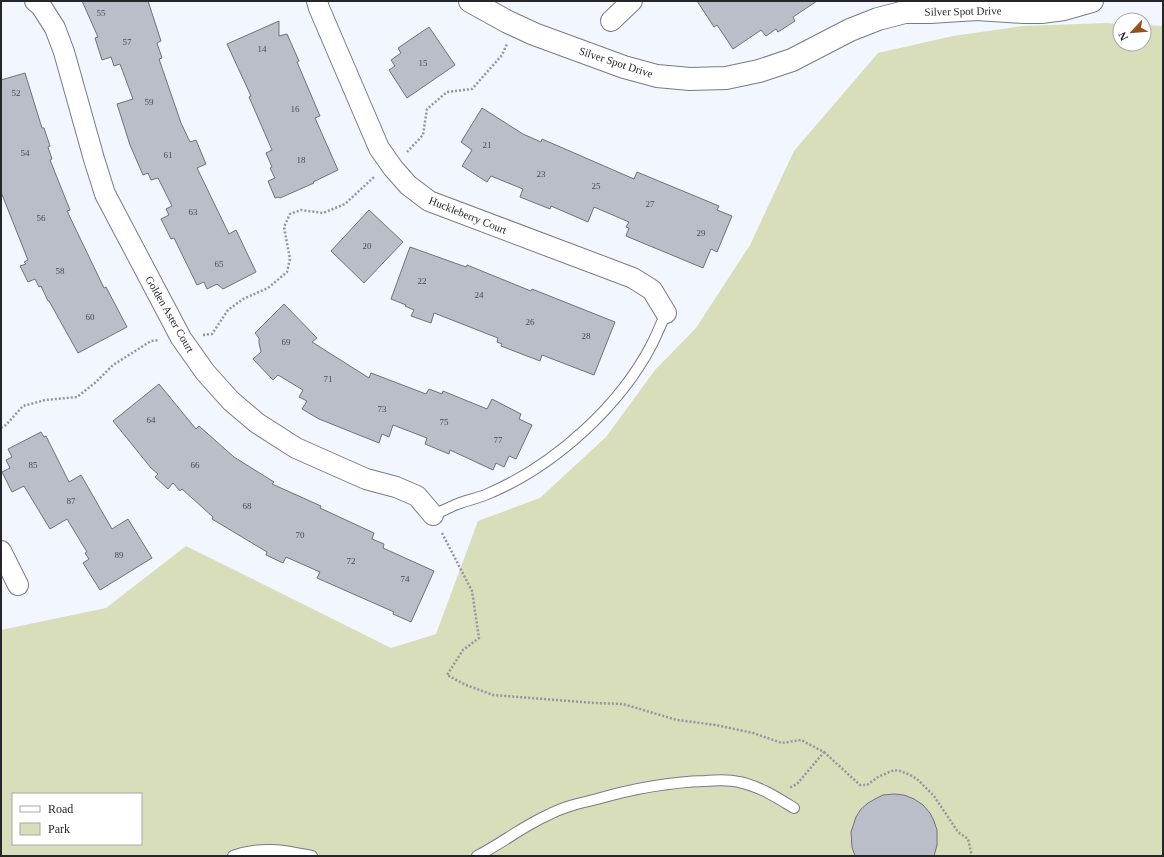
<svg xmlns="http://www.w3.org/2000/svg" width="1164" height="857" viewBox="0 0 1164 857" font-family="Georgia,serif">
  <rect width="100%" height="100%" fill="#f2f6ff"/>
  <path fill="#d8ddba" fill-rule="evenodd" d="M 1107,23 L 1120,24 L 1120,44 L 1144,44 L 1144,25 L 1163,26 L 1163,856 L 1,856 L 1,630 L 106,608 L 186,546 L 391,648 L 436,634 L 478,521 L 540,498 L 606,437 L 655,370 L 696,328 L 750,245 L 794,151 L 878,53 L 953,36 L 1023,26 ZM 13,794 L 141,794 L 141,844 L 13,844 Z"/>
  <path fill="#babec9" stroke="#6e727c" d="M 82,1 L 148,1 L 161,41 L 157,43 L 162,58 L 159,59 L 181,123 L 190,142 L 196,140 L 206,164 L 197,168 L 229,234 L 236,230 L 256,272 L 223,289 L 217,284 L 207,289 L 204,282 L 197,285 L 174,238 L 171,239 L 161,219 L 169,215 L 166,209 L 172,206 L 158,178 L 151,180 L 148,173 L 143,175 L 130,145 L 117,104 L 133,99 L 120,64 L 114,66 L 111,57 L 102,60 L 95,38 L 98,37 Z
    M 697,1 L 817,1 L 793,17 L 795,21 L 778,32 L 776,29 L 766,36 L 761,30 L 733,49 L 717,25 L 714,27 Z
    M 279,21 L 279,36 L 287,34 L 299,61 L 297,62 L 320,116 L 315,118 L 338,170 L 313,182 L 314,183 L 280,198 L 279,197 L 275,198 L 268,181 L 275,178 L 270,168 L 272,167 L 266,153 L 272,150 L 249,97 L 251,96 L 227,44 Z
    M 429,27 L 455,65 L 407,98 L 389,70 L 395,66 L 391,60 L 401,53 L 398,48 Z
    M 25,73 L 42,128 L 44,128 L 50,146 L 48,147 L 52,159 L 50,160 L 70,210 L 67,211 L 104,288 L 106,287 L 127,327 L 78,353 L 49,301 L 48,301 L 41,286 L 39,287 L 35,279 L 28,282 L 20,266 L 26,264 L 24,262 L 28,260 L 1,192 L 1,80 Z
    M 482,108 L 523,134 L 541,142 L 542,139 L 634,179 L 637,172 L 719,206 L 717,210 L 732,216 L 717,252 L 711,249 L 703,268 L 626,236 L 629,228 L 626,227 L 629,222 L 594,207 L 588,222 L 551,206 L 550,209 L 520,197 L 523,189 L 491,176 L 487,182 L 462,166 L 472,150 L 461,142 Z
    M 369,210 L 403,242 L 364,283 L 331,251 Z
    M 410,247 L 466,267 L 467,265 L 531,291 L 532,289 L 615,322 L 594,375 L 542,355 L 540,361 L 501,346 L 502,344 L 497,342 L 498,338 L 434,313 L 431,323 L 411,316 L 414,310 L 405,306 L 406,305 L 391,299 Z
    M 284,304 L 317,338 L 312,342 L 369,378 L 371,373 L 426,394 L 429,389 L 442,394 L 443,391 L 487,409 L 492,399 L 521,414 L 519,419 L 532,425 L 516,459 L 509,456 L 504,467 L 496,463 L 493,470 L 450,450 L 449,454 L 425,444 L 427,438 L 393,425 L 389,437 L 382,434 L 379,443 L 319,419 L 302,409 L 307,401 L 299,397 L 303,390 L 278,375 L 273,380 L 253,359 L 261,352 L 259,343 L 259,338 L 255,333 Z
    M 159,384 L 196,429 L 199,426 L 234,457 L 274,482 L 272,484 L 321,506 L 320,508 L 374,533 L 372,539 L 384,544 L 383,548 L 434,571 L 411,622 L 393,614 L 394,612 L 317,578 L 320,572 L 286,557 L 283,563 L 266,555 L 267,552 L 212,519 L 213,517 L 182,489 L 180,491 L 173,483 L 168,489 L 155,477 L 158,474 L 151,468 L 113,421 Z
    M 41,432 L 44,437 L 46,436 L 69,482 L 81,475 L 112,529 L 128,519 L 152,558 L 100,590 L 83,563 L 89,559 L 85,553 L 87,552 L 67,519 L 50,529 L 24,486 L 12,492 L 2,472 L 10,468 L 6,460 L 12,457 L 8,449 Z
    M 894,794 L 904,795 L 914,799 L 923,805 L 930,813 L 934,821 L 937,830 L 937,845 L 934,856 L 855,856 L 852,847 L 851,832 L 856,817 L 861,809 L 868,803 L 875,799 L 883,795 Z"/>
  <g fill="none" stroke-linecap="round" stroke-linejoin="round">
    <defs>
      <path id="lane" d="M 433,515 C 440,512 448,508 455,505 C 467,500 480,498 492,492 C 556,464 620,406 652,344 C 657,334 661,324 666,313
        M 233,856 C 262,846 283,850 312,856
        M 477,856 C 501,844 523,826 548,815 C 563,807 580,803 597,799 C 632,789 669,782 705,781 C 716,780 728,779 739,782 C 759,786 776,797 794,808"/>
      <path id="street" d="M 35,1 L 41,6 L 55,28 L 64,52 L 94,159 L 105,194 L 181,338 L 205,372 L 231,401 L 257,423 L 296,448 L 366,479 L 396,487 L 417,496 L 433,515
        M 317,1 L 319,8 L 379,148 L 393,168 L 408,185 L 429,201 L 633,278 L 652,290 L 666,313
        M 611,21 L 632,1
        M 1,551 L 18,585"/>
      <path id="secondary" d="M 470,1 L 508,22 L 534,34 L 624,67 L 657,76 L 690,79 L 726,78 L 759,71 L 792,60 L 850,30 L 878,19 L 905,12 L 930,12 L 977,9 L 1023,12 L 1041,12 L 1064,9 L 1092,1"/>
    </defs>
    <use href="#lane" stroke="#777b85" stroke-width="12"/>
    <use href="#street" stroke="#777b85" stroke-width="22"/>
    <use href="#secondary" stroke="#777b85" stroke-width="24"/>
    <path stroke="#93969d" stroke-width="2.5" stroke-dasharray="2 2" stroke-linecap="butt" d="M 407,152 L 423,135 L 427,109 L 447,92 L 472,89 L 502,55 L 507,44
      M 203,335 L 212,334 L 228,310 L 243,299 L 268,288 L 287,272 L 290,259 L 284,227 L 290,214 L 301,210 L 323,213 L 345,204 L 374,177
      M 1,428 L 6,425 L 23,406 L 45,400 L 77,397 L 96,382 L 113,365 L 151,341 L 159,340
      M 442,533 L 472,591 L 479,638 L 463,650 L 447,675 L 466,685 L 493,695 L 595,703 L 623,704 L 677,720 L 716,725 L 753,733 L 782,743 L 801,740 L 824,752 L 797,784 L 789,788
      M 824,752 L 860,785 L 867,785 L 878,777 L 894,770 L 900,771 L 908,774 L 917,779 L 934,796 L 958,832 L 968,839 L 972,856"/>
    <use href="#lane" stroke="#fff" stroke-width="10"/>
    <use href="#street" stroke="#fff" stroke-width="20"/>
    <use href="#secondary" stroke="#fff" stroke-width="22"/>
  </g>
  <g text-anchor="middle" stroke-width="3.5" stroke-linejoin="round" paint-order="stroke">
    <g font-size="9" fill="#4a4c52">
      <text x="101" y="16">55</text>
      <text x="127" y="45">57</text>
      <text x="262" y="52">14</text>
      <text x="423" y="66">15</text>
      <text x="16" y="96">52</text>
      <text x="149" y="105">59</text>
      <text x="295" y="112">16</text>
      <text x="487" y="148">21</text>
      <text x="25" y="156">54</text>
      <text x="168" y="158">61</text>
      <text x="301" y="163">18</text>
      <text x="541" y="177">23</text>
      <text x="596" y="189">25</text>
      <text x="650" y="207">27</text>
      <text x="193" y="215">63</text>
      <text x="41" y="221">56</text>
      <text x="701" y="236">29</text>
      <text x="367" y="249">20</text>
      <text x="219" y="267">65</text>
      <text x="60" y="274">58</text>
      <text x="422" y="284">22</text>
      <text x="479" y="298">24</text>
      <text x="90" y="320">60</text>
      <text x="530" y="325">26</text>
      <text x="586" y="339">28</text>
      <text x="286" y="345">69</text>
      <text x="328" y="382">71</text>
      <text x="382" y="412">73</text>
      <text x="151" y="423">64</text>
      <text x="444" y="425">75</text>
      <text x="498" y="443">77</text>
      <text x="33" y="468">85</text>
      <text x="195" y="468">66</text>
      <text x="71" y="504">87</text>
      <text x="247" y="509">68</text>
      <text x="300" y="538">70</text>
      <text x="119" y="558">89</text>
      <text x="351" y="564">72</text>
      <text x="405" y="582">74</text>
    </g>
    <g font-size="11" fill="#24262a" stroke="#fff">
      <text transform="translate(963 11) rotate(-1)" y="4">Silver Spot Drive</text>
      <text transform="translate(616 62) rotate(18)" y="4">Silver Spot Drive</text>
      <text transform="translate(468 215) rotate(22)" y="4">Huckleberry Court</text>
      <text transform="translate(170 314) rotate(60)" y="4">Golden Aster Court</text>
    </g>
  </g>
  <rect width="1164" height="857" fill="none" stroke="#24262a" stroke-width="4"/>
  <rect x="12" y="793" width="130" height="52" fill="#ffffff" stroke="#a7a8aa"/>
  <rect x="20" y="806" width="20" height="6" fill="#ffffff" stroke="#a7a8aa"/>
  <text x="48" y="813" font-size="12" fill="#24262a">Road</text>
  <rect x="20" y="823" width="20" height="12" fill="#d8ddba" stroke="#a7a8aa"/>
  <text x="48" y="833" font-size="12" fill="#24262a">Park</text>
  <g transform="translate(1132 32) rotate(244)"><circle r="19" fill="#ffffff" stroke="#a7a8aa"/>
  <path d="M0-3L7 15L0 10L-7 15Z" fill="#945221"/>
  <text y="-6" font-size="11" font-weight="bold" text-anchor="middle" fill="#24262a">N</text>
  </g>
</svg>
